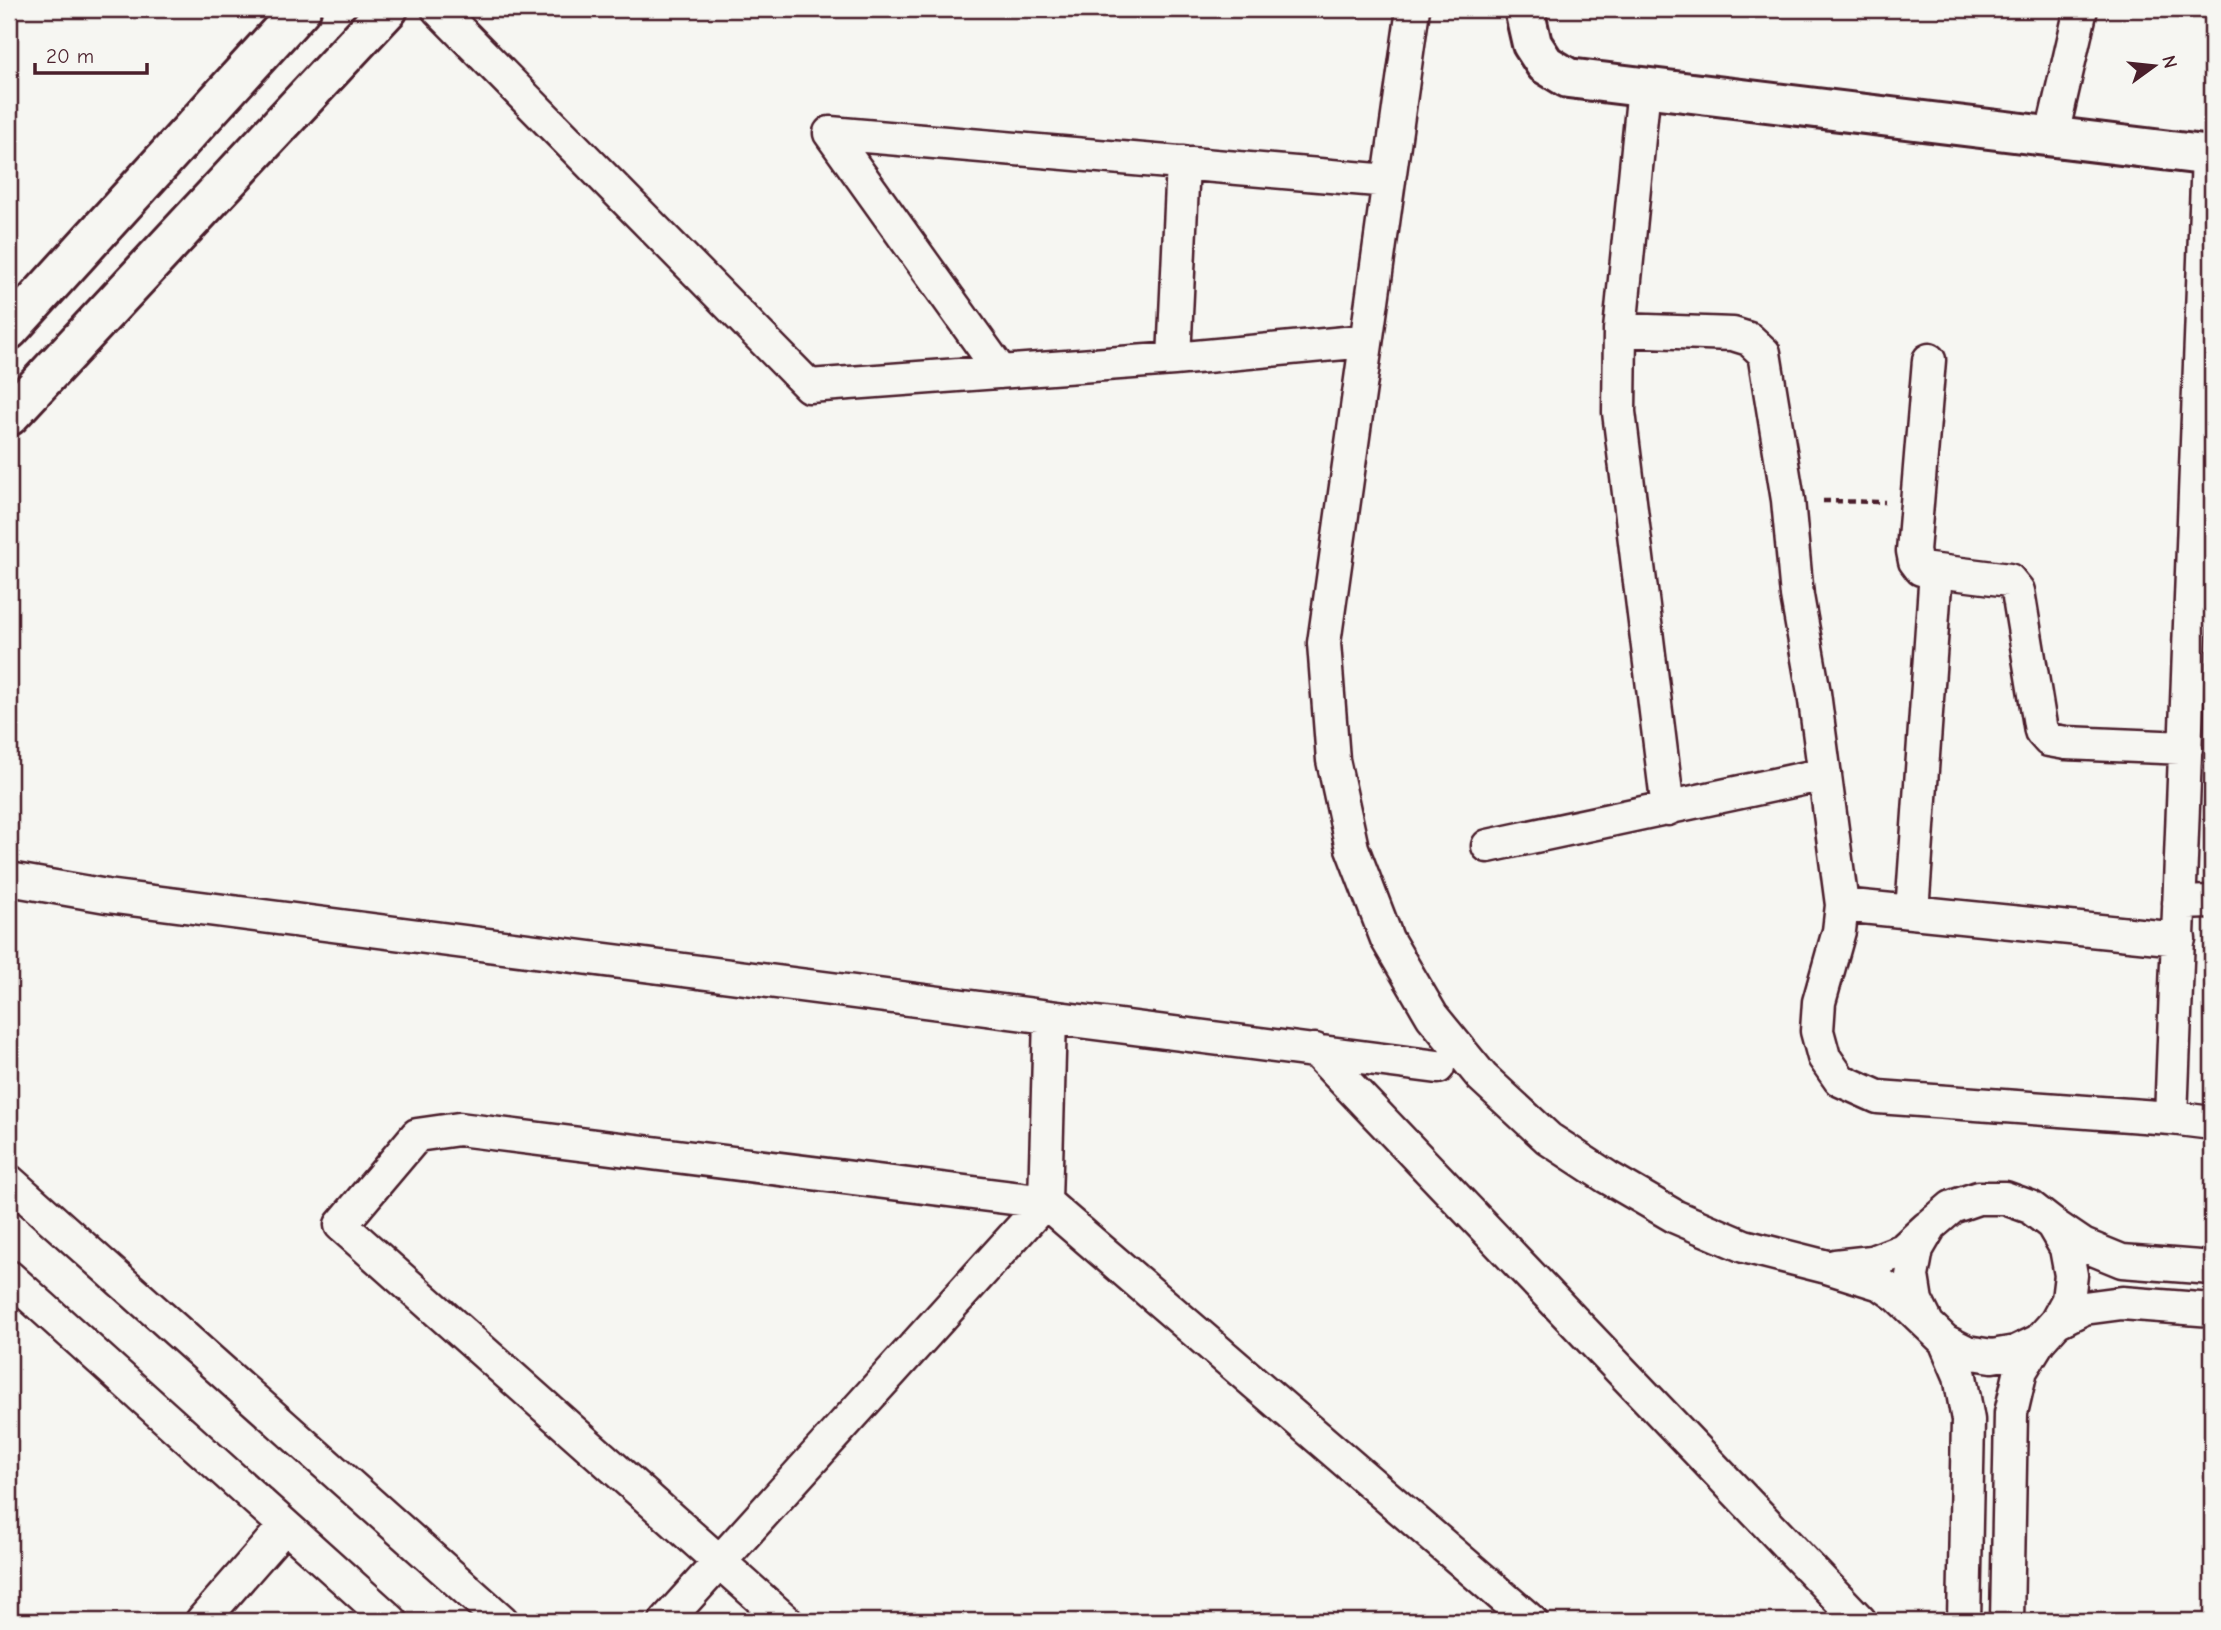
<svg xmlns="http://www.w3.org/2000/svg" width="2221" height="1630" viewBox="0 0 2221 1630" font-family="'Comic Neue',sans-serif">
  <rect width="100%" height="100%" fill="#f6f6f2"/>
  <filter id="ink" filterUnits="userSpaceOnUse"><feTurbulence type="fractalNoise" baseFrequency=".0143" numOctaves="2"/><feDisplacementMap in="SourceGraphic" scale="14" xChannelSelector="R" yChannelSelector="G"/><feConvolveMatrix kernelMatrix="1 2 1 2 8 2 1 2 1" color-interpolation-filters="sRGB"/></filter>
  <g filter="url(#ink)">
    <g fill="none" stroke-linecap="round" stroke-linejoin="round">
      <defs>
        <path id="street" d="M 438,9 L 809,386 L 1174,359 L 1366,341
          M 1413,9 L 1324,643 L 1333,760 L 1352,848 L 1387,939 L 1432,1016 L 1482,1077 L 1549,1139 L 1607,1177 L 1676,1217 L 1744,1246 L 1827,1267 L 1881,1284 L 1898,1296 L 1945,1341 L 1967,1352 L 1992,1356 L 2016,1352 L 2039,1341 L 2056,1322 L 2068,1300 L 2071,1275 L 2066,1248 L 2052,1224 L 2030,1207 L 2005,1198 L 1978,1198 L 1952,1207 L 1931,1225 L 1917,1249 L 1912,1276 L 1916,1301 L 1927,1323
          M 1644,87 L 1620,330 L 1733,334 L 1749,339 L 1764,353 L 1788,500 L 1797,596 L 1814,693 L 1842,905 L 1839,931 L 1819,1002 L 1817,1031 L 1824,1057 L 1840,1080 L 1878,1097 L 2171,1118 L 2212,1123
          M 830,133 L 1389,181
          M 830,133 L 1001,372
          M 2052,135 L 2081,9
          M 1620,330 L 1619,412 L 1668,809
          M 1174,359 L 1183,163
          M 1929,360 L 1913,551 L 1915,561 L 1921,569 L 2009,580 L 2018,591 L 2041,731 L 2049,740 L 2066,743 L 2186,748
          M 1488,846 L 1825,774
          M 9,879 L 107,896 L 1438,1067
          M 2179,903 L 2212,902
          M 1842,905 L 2179,939
          M 1912,912 L 1936,571
          M 1315,1050 L 1860,1621
          M 2171,1118 L 2208,156
          M 9,1181 L 502,1621
          M 2052,1224 L 2083,1245 L 2122,1261 L 2212,1268
          M 1835,1266 L 1872,1262 L 1903,1250 L 1927,1228
          M 9,1277 L 391,1621
          M 2056,1322 L 2084,1308 L 2122,1303 L 2212,1310
          M 1945,1341 L 1960,1376 L 1968,1420 L 1964,1621
          M 202,1621 L 285,1526
          M 666,1621 L 1045,1202 L 1050,1017
          M 786,1621 L 341,1225 L 417,1135 L 459,1129 L 1045,1202 L 1531,1621
          M 2007,1621 L 2011,1413 L 2021,1370 L 2039,1341"/>
        <path id="secondary" d="M 1524,9 L 1532,44 L 1545,64 L 1568,78 L 2212,156
          M 9,330 L 301,9
          M 9,416 L 388,9"/>
      </defs>
      <use href="#street" stroke="#4a1f2b" stroke-width="37"/>
      <use href="#secondary" stroke="#4a1f2b" stroke-width="44"/>
      <path stroke="#4a1f2b" stroke-width="4.5" stroke-dasharray="7 5" stroke-linecap="butt" d="M 1823,501 L 1885,502"/>
      <use href="#street" stroke="#f6f6f2" stroke-width="32"/>
      <use href="#secondary" stroke="#f6f6f2" stroke-width="38"/>
    </g>
  </g>
  <rect width="2221" height="1630" fill="none" stroke="#f6f6f2" stroke-width="35"/>
  <rect x="18" y="18" width="2186" height="1595" fill="none" stroke="#4a1f2b" stroke-width="2.5" filter="url(#ink)"/>
  <g transform="translate(2154 66) rotate(75)" stroke="#f6f6f2" stroke-width="5" paint-order="stroke">
  <path d="M0-5L12 26L0 18L-12 26Z" fill="#4a1f2b"/>
  <text y="-10" font-size="19" font-weight="bold" text-anchor="middle" fill="#4a1f2b">N</text>
  </g>
  <path d="M35 63v10h112v-10" fill="none" stroke="#4a1f2b" stroke-width="3.5"/>
  <text x="46" y="63" font-size="21" fill="#4a1f2b" stroke="#f6f6f2" stroke-width="5" paint-order="stroke">20 m</text>
</svg>
